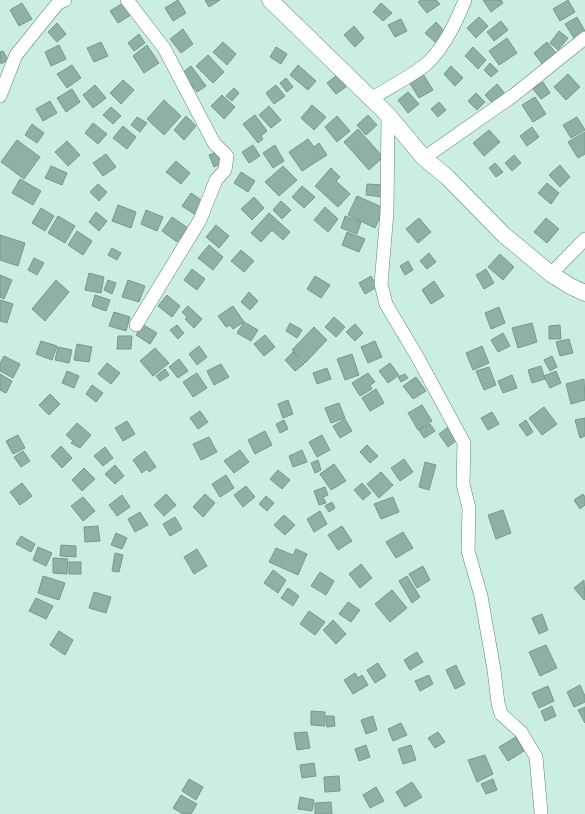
<svg xmlns="http://www.w3.org/2000/svg" width="585" height="814" viewBox="0 0 585 814" font-family="Arial,sans-serif">
  <rect width="100%" height="100%" fill="#caefe0"/>
  <path fill="#8eb1a3" stroke="#779a8c" d="M 178,0 L 186,13 L 173,21 L 165,8 Z
    M 205,0 L 220,0 L 209,7 Z
    M 421,0 L 436,0 L 440,4 L 427,13 L 418,2 Z
    M 483,0 L 501,0 L 503,3 L 491,12 Z
    M 568,0 L 575,12 L 560,21 L 553,9 Z
    M 22,3 L 32,19 L 19,26 L 10,10 Z
    M 123,3 L 131,15 L 118,23 L 110,11 Z
    M 381,3 L 392,13 L 383,21 L 373,12 Z
    M 479,17 L 488,26 L 476,38 L 467,28 Z
    M 577,17 L 585,31 L 574,38 L 565,24 Z
    M 401,19 L 407,31 L 395,37 L 388,25 Z
    M 501,21 L 508,30 L 494,41 L 487,32 Z
    M 436,22 L 446,33 L 436,43 L 425,33 Z
    M 57,23 L 66,34 L 57,42 L 48,32 Z
    M 354,26 L 364,38 L 355,47 L 344,35 Z
    M 183,29 L 193,44 L 181,53 L 170,39 Z
    M 559,31 L 568,38 L 558,50 L 550,43 Z
    M 139,34 L 145,43 L 134,51 L 128,43 Z
    M 507,38 L 517,53 L 499,65 L 489,51 Z
    M 101,42 L 108,56 L 94,62 L 87,48 Z
    M 223,42 L 236,54 L 227,65 L 213,52 Z
    M 547,42 L 557,54 L 543,65 L 534,53 Z
    M 59,45 L 66,59 L 51,66 L 45,52 Z
    M 147,45 L 159,63 L 144,73 L 133,56 Z
    M 276,47 L 287,54 L 281,64 L 270,57 Z
    M 473,47 L 486,60 L 478,69 L 465,56 Z
    M 3,51 L 8,60 L 1,64 L 0,52 Z
    M 208,55 L 224,72 L 213,83 L 196,66 Z
    M 490,63 L 498,71 L 491,77 L 484,70 Z
    M 72,65 L 81,78 L 67,88 L 57,74 Z
    M 298,65 L 316,81 L 308,90 L 290,75 Z
    M 191,66 L 206,86 L 197,92 L 182,73 Z
    M 451,66 L 463,78 L 455,86 L 444,74 Z
    M 423,74 L 433,90 L 419,98 L 409,82 Z
    M 568,74 L 580,87 L 566,100 L 554,87 Z
    M 337,75 L 346,87 L 336,94 L 327,83 Z
    M 286,78 L 293,87 L 287,92 L 280,83 Z
    M 123,80 L 134,90 L 121,104 L 110,93 Z
    M 543,82 L 550,93 L 541,99 L 533,89 Z
    M 497,84 L 506,95 L 494,105 L 485,95 Z
    M 95,85 L 106,98 L 93,108 L 83,95 Z
    M 276,85 L 285,96 L 274,104 L 266,93 Z
    M 234,88 L 239,93 L 232,101 L 226,96 Z
    M 72,89 L 80,102 L 66,112 L 57,98 Z
    M 408,92 L 419,104 L 408,113 L 398,100 Z
    M 476,93 L 485,102 L 477,110 L 468,101 Z
    M 222,95 L 235,107 L 224,119 L 211,106 Z
    M 535,97 L 546,114 L 533,122 L 522,105 Z
    M 164,100 L 181,116 L 164,135 L 147,119 Z
    M 50,101 L 57,113 L 43,121 L 36,109 Z
    M 439,102 L 446,110 L 438,117 L 431,109 Z
    M 312,105 L 326,117 L 314,130 L 301,118 Z
    M 269,106 L 281,120 L 271,128 L 259,115 Z
    M 111,107 L 121,116 L 113,124 L 103,115 Z
    M 255,115 L 267,131 L 261,136 L 263,139 L 258,143 L 243,124 Z
    M 368,115 L 377,125 L 366,135 L 357,125 Z
    M 186,116 L 196,126 L 184,140 L 174,130 Z
    M 337,116 L 350,131 L 337,142 L 325,127 Z
    M 137,117 L 147,123 L 140,132 L 131,125 Z
    M 577,117 L 585,130 L 571,138 L 563,125 Z
    M 93,123 L 107,134 L 98,144 L 85,133 Z
    M 32,124 L 44,133 L 37,143 L 25,135 Z
    M 123,126 L 136,137 L 127,149 L 113,138 Z
    M 532,127 L 539,137 L 527,146 L 520,136 Z
    M 358,129 L 383,157 L 369,170 L 344,142 Z
    M 489,130 L 500,142 L 484,156 L 473,143 Z
    M 585,132 L 585,154 L 578,158 L 568,142 Z
    M 308,139 L 314,147 L 319,143 L 327,155 L 302,171 L 289,152 Z
    M 17,140 L 40,157 L 24,179 L 1,162 Z
    M 67,141 L 80,155 L 68,166 L 55,152 Z
    M 253,145 L 260,156 L 249,163 L 242,152 Z
    M 275,145 L 284,161 L 273,168 L 263,153 Z
    M 219,151 L 224,162 L 214,167 L 209,155 Z
    M 106,154 L 116,167 L 103,176 L 93,163 Z
    M 514,155 L 521,163 L 512,171 L 505,163 Z
    M 176,161 L 190,173 L 181,184 L 166,172 Z
    M 495,163 L 503,172 L 496,177 L 489,168 Z
    M 560,165 L 570,177 L 560,187 L 549,175 Z
    M 51,166 L 67,173 L 62,185 L 45,178 Z
    M 283,166 L 297,180 L 279,196 L 265,182 Z
    M 331,168 L 340,177 L 336,181 L 350,194 L 338,207 L 315,186 Z
    M 241,172 L 255,181 L 248,192 L 234,183 Z
    M 20,179 L 41,191 L 33,205 L 12,193 Z
    M 547,183 L 559,193 L 551,204 L 538,193 Z
    M 98,184 L 107,192 L 99,201 L 90,192 Z
    M 367,184 L 384,185 L 383,197 L 366,195 Z
    M 302,186 L 315,197 L 304,208 L 292,197 Z
    M 191,193 L 204,202 L 196,215 L 182,206 Z
    M 357,196 L 384,208 L 375,228 L 348,215 Z
    M 254,197 L 264,208 L 252,220 L 241,209 Z
    M 281,201 L 291,210 L 282,219 L 273,210 Z
    M 118,205 L 136,212 L 131,228 L 112,221 Z
    M 325,207 L 338,219 L 328,232 L 314,220 Z
    M 41,208 L 54,216 L 45,231 L 32,223 Z
    M 146,210 L 163,217 L 157,231 L 141,224 Z
    M 96,212 L 107,221 L 99,231 L 89,222 Z
    M 269,213 L 290,232 L 283,240 L 272,230 L 261,242 L 251,233 Z
    M 58,216 L 75,226 L 65,243 L 48,233 Z
    M 345,216 L 361,222 L 357,234 L 341,228 Z
    M 172,217 L 188,228 L 177,242 L 162,231 Z
    M 419,218 L 431,232 L 418,243 L 406,229 Z
    M 546,218 L 559,229 L 547,243 L 534,232 Z
    M 216,225 L 229,236 L 219,248 L 206,237 Z
    M 77,231 L 92,241 L 83,255 L 68,245 Z
    M 347,232 L 365,239 L 359,252 L 342,245 Z
    M 0,235 L 25,243 L 18,266 L 0,260 Z
    M 209,245 L 223,257 L 213,270 L 198,258 Z
    M 112,248 L 121,253 L 117,260 L 108,255 Z
    M 241,250 L 254,261 L 244,272 L 231,261 Z
    M 429,253 L 436,262 L 427,269 L 420,261 Z
    M 500,254 L 514,267 L 503,280 L 488,267 Z
    M 34,258 L 44,263 L 37,275 L 28,270 Z
    M 408,261 L 413,270 L 405,275 L 400,266 Z
    M 192,269 L 205,279 L 197,290 L 184,280 Z
    M 486,269 L 494,283 L 484,289 L 476,275 Z
    M 89,273 L 104,277 L 101,293 L 85,290 Z
    M 0,275 L 12,280 L 4,299 L 0,297 Z
    M 315,276 L 330,285 L 321,298 L 307,289 Z
    M 371,276 L 377,287 L 365,294 L 359,283 Z
    M 56,280 L 69,292 L 45,321 L 32,309 Z
    M 108,280 L 116,283 L 112,294 L 104,290 Z
    M 128,280 L 145,286 L 139,302 L 122,297 Z
    M 434,281 L 444,296 L 431,304 L 422,290 Z
    M 249,292 L 258,301 L 250,310 L 241,302 Z
    M 95,295 L 110,300 L 106,311 L 92,306 Z
    M 167,295 L 180,306 L 172,317 L 158,306 Z
    M 0,300 L 13,304 L 7,323 L 0,321 Z
    M 188,306 L 202,319 L 194,328 L 185,319 L 187,317 L 182,312 Z
    M 233,306 L 244,322 L 233,329 L 230,325 L 226,327 L 218,316 Z
    M 499,307 L 505,323 L 491,329 L 485,313 Z
    M 114,312 L 130,317 L 126,331 L 109,326 Z
    M 334,317 L 345,327 L 336,337 L 325,327 Z
    M 244,322 L 258,330 L 251,341 L 237,333 Z
    M 290,323 L 302,330 L 297,338 L 286,331 Z
    M 532,323 L 537,342 L 518,348 L 512,328 Z
    M 142,324 L 157,333 L 150,344 L 136,335 Z
    M 355,324 L 363,333 L 355,341 L 346,332 Z
    M 177,325 L 184,333 L 178,339 L 170,330 Z
    M 560,325 L 561,339 L 549,339 L 549,326 Z
    M 314,327 L 327,340 L 305,363 L 292,350 Z
    M 503,333 L 510,346 L 498,352 L 491,340 Z
    M 265,335 L 275,347 L 264,356 L 254,344 Z
    M 118,336 L 132,336 L 131,349 L 117,349 Z
    M 569,339 L 573,353 L 560,356 L 556,342 Z
    M 41,341 L 57,346 L 52,360 L 36,354 Z
    M 375,341 L 382,357 L 368,363 L 361,347 Z
    M 77,344 L 92,347 L 89,362 L 74,360 Z
    M 199,346 L 207,357 L 197,365 L 189,354 Z
    M 482,346 L 489,363 L 473,370 L 466,353 Z
    M 58,347 L 72,350 L 69,363 L 55,360 Z
    M 155,348 L 169,363 L 153,376 L 140,361 Z
    M 293,352 L 304,364 L 295,371 L 285,360 Z
    M 352,354 L 359,375 L 345,380 L 337,359 Z
    M 4,356 L 20,364 L 13,378 L 0,371 L 0,363 Z
    M 552,356 L 557,367 L 550,371 L 544,360 Z
    M 179,359 L 188,371 L 178,378 L 169,367 Z
    M 107,363 L 120,373 L 111,384 L 98,374 Z
    M 390,363 L 399,375 L 388,383 L 379,371 Z
    M 221,364 L 229,377 L 214,385 L 207,371 Z
    M 541,366 L 545,379 L 532,383 L 528,370 Z
    M 489,367 L 496,385 L 484,390 L 476,371 Z
    M 327,368 L 331,379 L 317,384 L 313,373 Z
    M 165,369 L 169,375 L 160,381 L 156,376 Z
    M 67,371 L 79,376 L 74,388 L 62,383 Z
    M 556,371 L 561,383 L 550,388 L 544,376 Z
    M 197,373 L 207,388 L 193,397 L 183,382 Z
    M 368,373 L 375,382 L 370,385 L 372,389 L 360,396 L 352,383 Z
    M 0,374 L 12,381 L 6,393 L 0,390 Z
    M 405,374 L 408,378 L 401,382 L 398,377 Z
    M 512,375 L 517,388 L 503,393 L 498,381 Z
    M 416,377 L 426,391 L 413,399 L 403,386 Z
    M 584,379 L 585,400 L 571,404 L 566,384 Z
    M 92,385 L 103,393 L 96,402 L 86,394 Z
    M 376,389 L 384,403 L 370,411 L 362,398 Z
    M 50,394 L 60,404 L 49,415 L 39,405 Z
    M 288,400 L 293,414 L 283,418 L 278,404 Z
    M 339,403 L 345,418 L 331,423 L 325,408 Z
    M 422,405 L 432,421 L 418,430 L 408,413 Z
    M 544,407 L 557,424 L 542,435 L 529,418 Z
    M 200,411 L 208,422 L 198,429 L 190,418 Z
    M 492,412 L 499,424 L 488,430 L 481,418 Z
    M 585,418 L 585,436 L 580,438 L 575,420 Z
    M 345,419 L 352,431 L 340,438 L 333,426 Z
    M 284,420 L 288,429 L 280,433 L 276,424 Z
    M 526,420 L 533,432 L 527,436 L 519,425 Z
    M 127,421 L 135,434 L 123,441 L 115,428 Z
    M 77,423 L 91,435 L 80,448 L 71,443 L 73,441 L 66,435 Z
    M 430,424 L 435,431 L 424,438 L 419,430 Z
    M 451,425 L 460,438 L 448,447 L 439,434 Z
    M 265,431 L 272,445 L 255,454 L 248,440 Z
    M 18,435 L 25,448 L 13,454 L 6,441 Z
    M 322,435 L 330,450 L 317,457 L 309,442 Z
    M 209,437 L 217,452 L 201,460 L 193,444 Z
    M 367,445 L 378,456 L 370,463 L 360,452 Z
    M 61,446 L 72,458 L 62,468 L 51,456 Z
    M 105,447 L 113,458 L 103,466 L 94,456 Z
    M 240,450 L 249,462 L 234,473 L 224,461 Z
    M 302,450 L 307,462 L 293,467 L 289,456 Z
    M 23,451 L 30,461 L 21,467 L 14,457 Z
    M 145,451 L 156,467 L 149,472 L 147,469 L 142,473 L 133,460 Z
    M 404,459 L 413,472 L 400,481 L 391,468 Z
    M 318,460 L 321,470 L 315,473 L 311,463 Z
    M 425,462 L 436,465 L 429,490 L 419,487 Z
    M 334,464 L 346,481 L 331,490 L 320,474 Z
    M 115,465 L 124,476 L 115,484 L 105,474 Z
    M 84,468 L 95,479 L 82,491 L 72,480 Z
    M 278,470 L 290,480 L 282,489 L 270,479 Z
    M 381,472 L 393,485 L 379,498 L 367,484 Z
    M 226,475 L 234,488 L 220,497 L 212,484 Z
    M 22,483 L 32,496 L 20,505 L 10,492 Z
    M 362,483 L 371,493 L 363,500 L 354,490 Z
    M 246,486 L 255,497 L 243,507 L 234,495 Z
    M 325,487 L 328,495 L 323,497 L 326,503 L 319,505 L 314,491 Z
    M 166,494 L 176,505 L 164,516 L 154,505 Z
    M 205,494 L 215,503 L 203,517 L 193,507 Z
    M 583,494 L 585,497 L 585,505 L 580,509 L 574,500 Z
    M 122,495 L 130,507 L 117,516 L 109,505 Z
    M 266,496 L 274,503 L 267,511 L 259,504 Z
    M 83,497 L 95,511 L 83,521 L 71,506 Z
    M 393,497 L 399,512 L 381,519 L 374,504 Z
    M 332,502 L 335,508 L 329,512 L 325,506 Z
    M 503,510 L 511,533 L 496,539 L 488,515 Z
    M 320,511 L 327,524 L 314,532 L 307,519 Z
    M 140,512 L 148,525 L 135,532 L 128,519 Z
    M 284,515 L 295,525 L 285,535 L 274,525 Z
    M 175,517 L 182,529 L 170,536 L 163,524 Z
    M 98,526 L 100,541 L 85,542 L 84,527 Z
    M 342,526 L 352,541 L 338,550 L 328,535 Z
    M 403,532 L 413,548 L 396,558 L 386,542 Z
    M 116,533 L 127,538 L 122,549 L 111,545 Z
    M 21,536 L 35,544 L 31,552 L 16,544 Z
    M 61,545 L 76,546 L 76,557 L 60,556 Z
    M 38,547 L 52,553 L 46,566 L 33,560 Z
    M 276,548 L 293,555 L 296,549 L 307,554 L 298,575 L 269,562 Z
    M 197,549 L 207,566 L 194,574 L 184,557 Z
    M 115,553 L 123,555 L 119,572 L 112,571 Z
    M 53,558 L 68,559 L 67,574 L 53,573 Z
    M 69,562 L 81,562 L 81,574 L 69,574 Z
    M 361,564 L 372,578 L 360,588 L 349,574 Z
    M 423,566 L 430,580 L 417,588 L 409,574 Z
    M 273,570 L 286,580 L 278,593 L 264,583 Z
    M 320,572 L 334,581 L 326,595 L 311,586 Z
    M 43,576 L 65,583 L 59,600 L 38,593 Z
    M 407,576 L 420,597 L 412,603 L 399,581 Z
    M 584,580 L 585,599 L 584,600 L 574,588 Z
    M 288,588 L 299,596 L 293,606 L 281,598 Z
    M 392,590 L 407,608 L 390,622 L 375,604 Z
    M 94,592 L 111,597 L 106,613 L 89,608 Z
    M 36,598 L 53,606 L 46,619 L 29,611 Z
    M 348,602 L 360,610 L 351,622 L 339,614 Z
    M 309,611 L 325,622 L 315,635 L 300,624 Z
    M 542,614 L 548,630 L 539,634 L 532,618 Z
    M 333,620 L 346,634 L 336,644 L 323,630 Z
    M 59,631 L 73,640 L 65,655 L 50,645 Z
    M 546,645 L 557,668 L 540,676 L 529,652 Z
    M 417,652 L 423,662 L 410,670 L 404,660 Z
    M 378,663 L 386,676 L 375,683 L 367,670 Z
    M 456,665 L 465,684 L 455,689 L 446,670 Z
    M 355,673 L 358,678 L 362,675 L 368,685 L 353,694 L 344,680 Z
    M 429,675 L 433,684 L 420,691 L 415,681 Z
    M 580,685 L 585,696 L 585,702 L 574,707 L 567,692 Z
    M 548,686 L 554,701 L 539,708 L 532,693 Z
    M 552,706 L 556,716 L 545,721 L 541,711 Z
    M 585,707 L 585,723 L 578,710 Z
    M 311,711 L 325,712 L 325,726 L 311,725 Z
    M 326,716 L 334,716 L 335,726 L 327,727 Z
    M 373,716 L 377,730 L 366,734 L 361,720 Z
    M 401,723 L 407,735 L 393,741 L 388,729 Z
    M 307,732 L 310,748 L 297,750 L 294,733 Z
    M 438,732 L 445,742 L 435,748 L 428,738 Z
    M 516,737 L 524,751 L 508,761 L 499,747 Z
    M 366,745 L 370,757 L 359,761 L 355,749 Z
    M 411,745 L 416,760 L 403,764 L 398,749 Z
    M 485,755 L 493,774 L 477,782 L 468,760 Z
    M 314,763 L 316,776 L 302,778 L 300,765 Z
    M 339,776 L 340,791 L 325,792 L 324,777 Z
    M 189,779 L 203,787 L 196,800 L 182,791 Z
    M 493,779 L 497,790 L 486,794 L 481,784 Z
    M 412,782 L 422,797 L 405,807 L 396,792 Z
    M 376,787 L 384,801 L 370,808 L 363,795 Z
    M 181,795 L 197,804 L 191,814 L 183,814 L 173,808 Z
    M 300,797 L 314,800 L 312,811 L 298,809 Z
    M 331,802 L 332,814 L 315,814 L 315,803 Z"/>
  <g fill="none" stroke-linecap="round" stroke-linejoin="round">
    <defs>
      <path id="minor" d="M 127,0 L 164,48 L 214,143 L 227,156 L 225,170 L 216,180 L 200,220 L 136,325
        M 0,96 L 16,55 L 58,3 L 65,0
        M 371,99 C 388,88 408,78 424,66 C 443,50 456,23 465,0
        M 388,115 L 387,212 L 381,284 L 386,304 L 418,358 L 464,443 L 463,484 L 469,508 L 468,551 L 481,596 L 494,670 L 498,703 L 501,714 L 521,732 L 536,757 L 541,812
        M 424,158 L 514,95 L 585,38
        M 551,274 L 585,239"/>
      <path id="tertiary" d="M 270,0 L 388,115 L 424,158 L 447,177 L 504,235 L 551,274 L 570,286 L 585,293"/>
    </defs>
    <use href="#minor" stroke="#628477" stroke-width="14"/>
    <use href="#tertiary" stroke="#628477" stroke-width="17"/>
    <use href="#minor" stroke="#fff" stroke-width="13"/>
    <use href="#tertiary" stroke="#fff" stroke-width="16"/>
  </g>
</svg>
